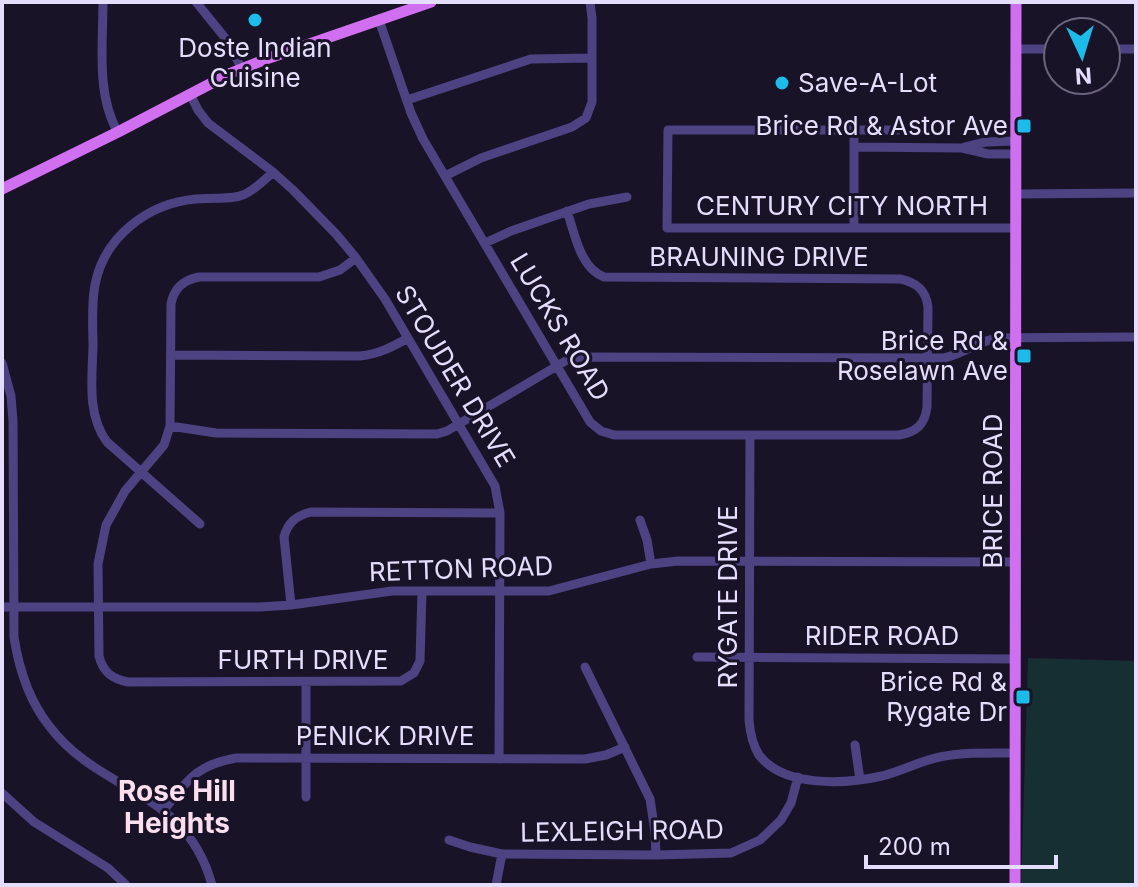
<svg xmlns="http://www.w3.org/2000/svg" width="1138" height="887" viewBox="0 0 1138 887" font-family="Inter,sans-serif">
  <rect width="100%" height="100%" fill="#191328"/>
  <path fill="#162f32" d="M 1028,658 L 1136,661 L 1136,885 L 1021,885 Z"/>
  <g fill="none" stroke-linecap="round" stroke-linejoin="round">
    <path stroke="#4d4383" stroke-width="9" d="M 103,2 C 103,43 96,96 118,132
      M 196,2 L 226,39 L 242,69
      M 379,20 L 411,113 L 423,139 L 590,422 L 601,431 L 614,435 L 899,435 C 917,432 925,424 927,407 L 928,307 C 926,290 916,282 900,279 L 604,277 C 580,268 575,234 567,211
      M 1016,49 L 1058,49
      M 1106,49 L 1136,49
      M 190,94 L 198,110 L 208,123 L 273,172 L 293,190 L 336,234 L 356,258 L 385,299 L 495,486 L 500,513 L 499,759
      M 407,100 L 531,59 L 591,58
      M 854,130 L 854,228
      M 897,130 L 668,130 L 667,228 L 1016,228
      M 854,147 L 962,148 L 988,154 L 1016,154
      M 965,147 L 986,142 L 1016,141
      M 445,176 L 481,158 L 572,127 L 586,118 L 592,102 L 592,18 L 590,2
      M 1016,194 L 1136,193
      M 485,243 L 511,231 L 589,204 L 627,197
      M 356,258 L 340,270 L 319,277 L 199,277 C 183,280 174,288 171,304 L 170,426 L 164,445 L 125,491 L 106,525 L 98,564 L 99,656 C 103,672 112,679 128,682 L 401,681 L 414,673 L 420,661 L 422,591
      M 171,355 L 360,356 C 379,354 392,347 408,338
      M 2,363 L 11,396 L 13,421 L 14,637 C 19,670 29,701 50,727 C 101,794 186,789 212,885
      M 170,426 L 216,433 L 437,434 L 447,431 L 567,360 L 580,357 L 944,358 C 963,354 978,341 998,338 L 1136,337
      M 750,435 L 749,720 C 750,732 752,744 759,755 C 784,788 846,784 882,776 C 902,771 920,761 940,757 C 965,752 990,753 1015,753
      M 640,520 L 647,540 L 651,564
      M 200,524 L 107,442 C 87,416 92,378 93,347 C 93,327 91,305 95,285 C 104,237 148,203 196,199 C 238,196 239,205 273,172
      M 291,605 L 284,537 C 288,522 296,516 311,512 L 500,513
      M 2,607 L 260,607 L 291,605 L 392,591 L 549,591 L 651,564 L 678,561 L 1015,562
      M 697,657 L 1015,659
      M 585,667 L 650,799 L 655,832 L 656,855
      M 855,745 L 860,780
      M 2,793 L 34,822 L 108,868 L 126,885
      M 306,797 L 306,682
      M 164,810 C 188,780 196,765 236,758 L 585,759 L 606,755 L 625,747
      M 449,840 L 470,847 L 502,854 L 656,855 L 731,853 L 760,840 L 781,820 L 791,803 L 798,777
      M 496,885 L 502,854"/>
    <path stroke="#d16ff1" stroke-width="11" d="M 2,189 L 118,132 L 231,73 L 269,58 L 431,2
      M 1015,885 L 1016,2"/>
  </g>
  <g fill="#1cbbea" stroke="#191328" stroke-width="3">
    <circle cx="255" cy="20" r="8"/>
    <circle cx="782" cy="83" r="8"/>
    <rect x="1016" y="118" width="16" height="16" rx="4"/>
    <rect x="1016" y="348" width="16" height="16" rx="4"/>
    <rect x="1015" y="689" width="16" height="16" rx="4"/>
  </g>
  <g text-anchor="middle" stroke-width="6" stroke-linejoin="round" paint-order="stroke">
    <g font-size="26" fill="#e5ddfc" stroke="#191328" text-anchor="end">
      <text x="255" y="57" text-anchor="middle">Doste Indian<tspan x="255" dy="30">Cuisine</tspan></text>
      <text x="798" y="92" text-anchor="start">Save-A-Lot</text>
      <text x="1008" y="135">Brice Rd &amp; Astor Ave</text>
      <text x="1008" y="350">Brice Rd &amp;<tspan x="1008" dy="30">Roselawn Ave</tspan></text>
      <text x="1007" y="691">Brice Rd &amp;<tspan x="1007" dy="30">Rygate Dr</tspan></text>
    </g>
    <g font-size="26" fill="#e5ddfc" stroke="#191328">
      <text x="842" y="215">CENTURY CITY NORTH</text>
      <text x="759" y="266">BRAUNING DRIVE</text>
      <text transform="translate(560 327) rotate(59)" y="9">LUCKS ROAD</text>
      <text transform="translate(455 376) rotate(59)" y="9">STOUDER DRIVE</text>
      <text transform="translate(993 491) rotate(-90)" y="9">BRICE ROAD</text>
      <text transform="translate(461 569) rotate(-2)" y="9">RETTON ROAD</text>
      <text transform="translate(728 597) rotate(-90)" y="9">RYGATE DRIVE</text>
      <text x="882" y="645">RIDER ROAD</text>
      <text x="303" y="669">FURTH DRIVE</text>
      <text x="385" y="745">PENICK DRIVE</text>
      <text transform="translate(622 831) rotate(-1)" y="9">LEXLEIGH ROAD</text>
    </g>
    <g font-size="28" font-weight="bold" fill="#fcdfee" stroke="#191328">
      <text x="177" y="801">Rose Hill<tspan x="177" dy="32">Heights</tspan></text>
    </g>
  </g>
  <rect width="1138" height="887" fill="none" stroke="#e5ddfc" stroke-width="8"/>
  <g transform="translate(1082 56) rotate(176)"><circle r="38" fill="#191328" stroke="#6b647d" stroke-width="2"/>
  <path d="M0-6L14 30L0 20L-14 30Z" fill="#1cbbea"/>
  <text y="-12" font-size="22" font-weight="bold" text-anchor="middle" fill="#e5ddfc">N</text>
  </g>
  <path d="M866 855v12h190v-12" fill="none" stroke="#e5ddfc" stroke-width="4"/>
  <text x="878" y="855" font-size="24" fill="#e5ddfc" stroke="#191328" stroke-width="6" paint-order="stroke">200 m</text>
</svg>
